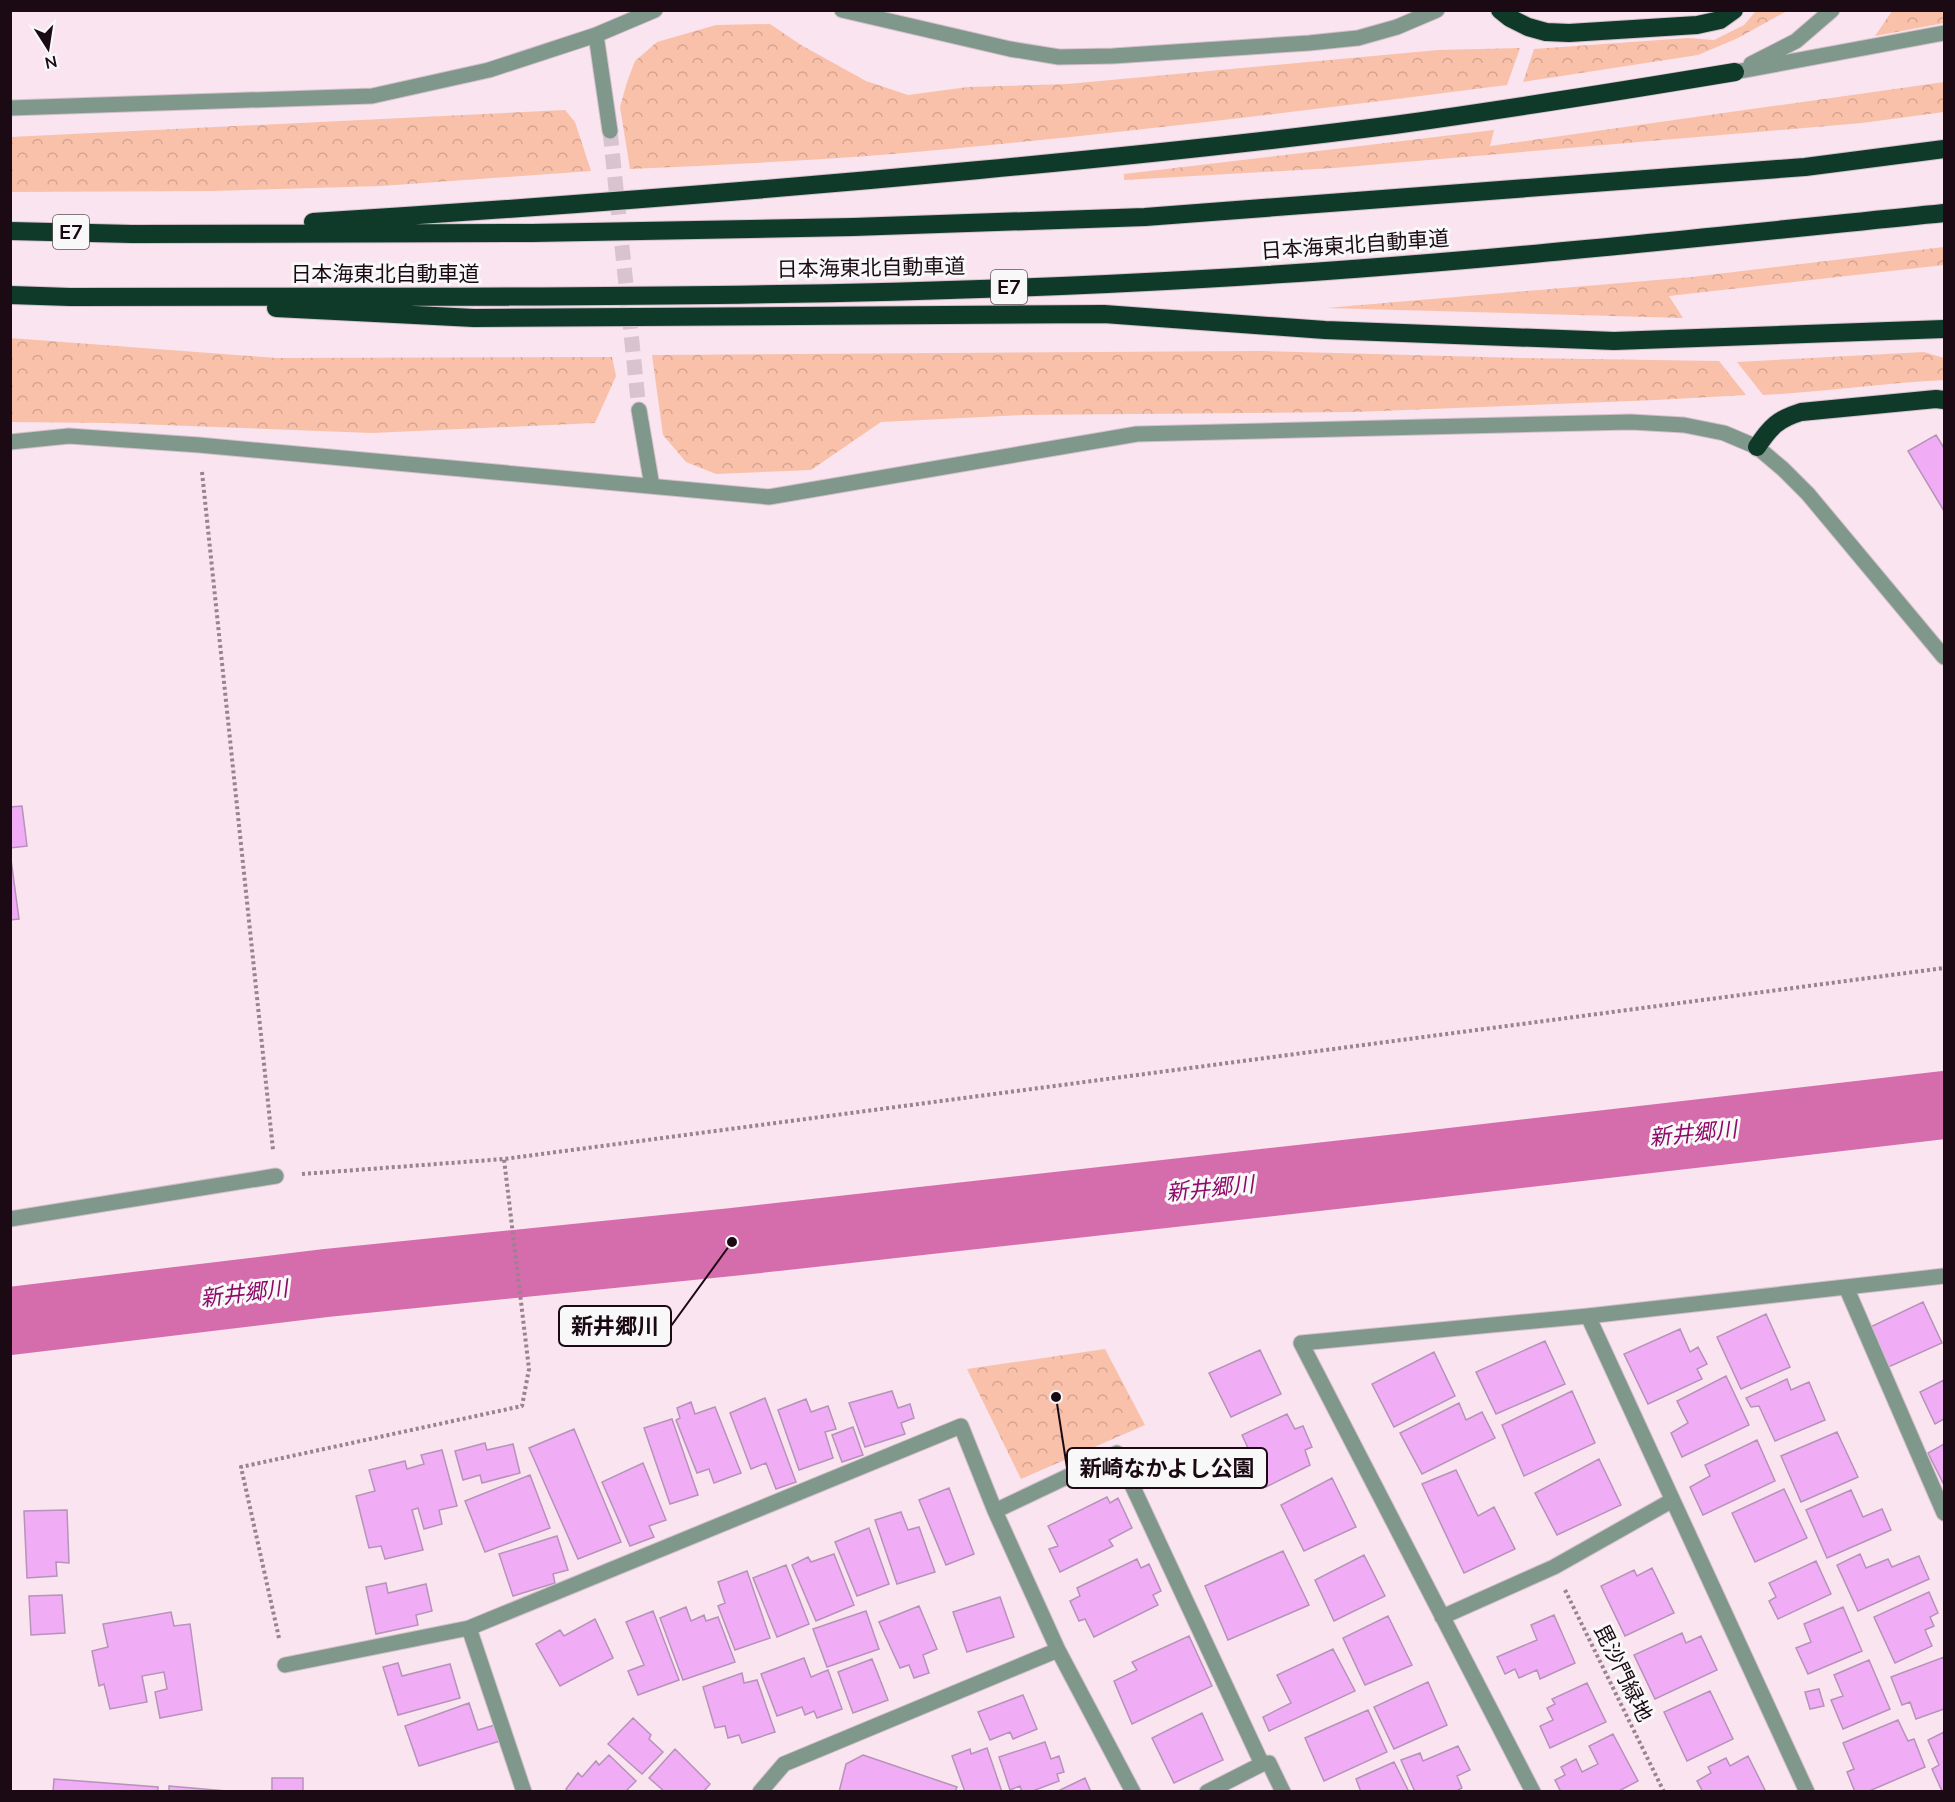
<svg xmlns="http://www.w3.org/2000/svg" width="1955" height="1802" viewBox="0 0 1955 1802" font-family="Mulish,'Noto Sans JP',sans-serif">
  <defs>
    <pattern id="forest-crowns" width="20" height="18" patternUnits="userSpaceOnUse" patternTransform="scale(1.5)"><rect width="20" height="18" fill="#f9c1aa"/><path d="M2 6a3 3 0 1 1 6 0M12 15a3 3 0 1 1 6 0" fill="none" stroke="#d5a491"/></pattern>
  </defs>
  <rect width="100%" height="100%" fill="#f9e4ef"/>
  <path fill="url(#forest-crowns)" d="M 1756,11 L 1787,11 L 1738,38 L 1698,55 L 1523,82 L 1534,49 L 1688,38 L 1714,40 L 1744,25 Z
    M 1892,11 L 1944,11 L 1944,23 L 1875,36 Z
    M 770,24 L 801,45 L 866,81 L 908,95 L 968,87 L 1067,84 L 1438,50 L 1520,48 L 1507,85 C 1325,108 1142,131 959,148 C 850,159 740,164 630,169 L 620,107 L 627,82 L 635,61 L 657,42 L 716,25 Z
    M 1944,82 L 1944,112 L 1862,123 L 1334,168 L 1124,180 L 1124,174 L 1494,130 L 1490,146 Z
    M 565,110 L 575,122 L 591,171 L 381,186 L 212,191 L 11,192 L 11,137 Z
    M 1944,247 L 1944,265 L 1669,296 L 1683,318 L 1326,308 L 1692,277 Z
    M 10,338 L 276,358 L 612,357 L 616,376 L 595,423 L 372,433 L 110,423 L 11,422 Z
    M 1261,351 L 1522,358 L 1719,361 L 1746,395 L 1656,400 L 1354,412 L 1023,415 L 881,422 L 811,470 L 716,474 L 686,462 L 663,435 L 652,355 Z
    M 1924,352 L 1944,358 L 1944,380 C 1884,383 1824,392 1763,395 L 1737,362 Z
    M 1105,1349 L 1145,1425 L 1021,1479 L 967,1369 Z"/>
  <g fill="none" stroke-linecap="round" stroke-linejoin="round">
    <path stroke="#d56cac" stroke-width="68" d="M 10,1321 L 326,1283 L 732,1242 L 1416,1166 L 1944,1105"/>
  </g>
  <path fill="#f0adf5" stroke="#b792ba" stroke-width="1.5" d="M 1936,435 L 1944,448 L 1944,511 L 1908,451 Z
    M 22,806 L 27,846 L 10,848 L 10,807 Z
    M 10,852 L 19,919 L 10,920 Z
    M 1923,1302 L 1942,1343 L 1884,1369 L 1866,1329 Z
    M 1766,1314 L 1790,1367 L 1741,1389 L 1717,1337 Z
    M 1680,1329 L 1690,1352 L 1698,1347 L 1707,1364 L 1697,1369 L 1702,1379 L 1648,1404 L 1624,1354 Z
    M 1545,1341 L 1565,1384 L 1496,1414 L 1476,1372 Z
    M 1260,1350 L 1281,1394 L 1231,1417 L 1209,1373 Z
    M 1434,1352 L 1455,1396 L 1394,1427 L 1372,1384 Z
    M 1726,1376 L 1749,1425 L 1682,1457 L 1671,1433 L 1688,1423 L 1677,1401 Z
    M 1787,1379 L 1791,1390 L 1809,1382 L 1825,1420 L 1775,1441 L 1759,1406 L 1751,1407 L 1746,1398 Z
    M 1944,1380 L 1944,1419 L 1935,1424 L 1920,1392 Z
    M 892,1391 L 898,1408 L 910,1404 L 914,1418 L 901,1423 L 905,1434 L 865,1447 L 849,1403 Z
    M 1572,1391 L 1595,1443 L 1524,1476 L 1502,1425 Z
    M 765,1398 L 796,1482 L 776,1489 L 766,1463 L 751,1469 L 730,1413 Z
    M 806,1399 L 811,1412 L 828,1406 L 836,1429 L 825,1432 L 833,1458 L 799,1470 L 778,1410 Z
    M 691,1402 L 695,1414 L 715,1407 L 741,1473 L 714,1483 L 709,1469 L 697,1473 L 676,1420 L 680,1418 L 677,1408 Z
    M 1459,1403 L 1466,1420 L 1482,1412 L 1495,1438 L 1422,1474 L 1400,1433 Z
    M 1287,1414 L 1295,1429 L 1303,1426 L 1312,1447 L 1305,1450 L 1310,1465 L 1266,1487 L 1242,1435 Z
    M 672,1419 L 698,1495 L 670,1504 L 644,1428 Z
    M 853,1427 L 863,1455 L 842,1462 L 832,1435 Z
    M 574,1429 L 621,1542 L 578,1559 L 529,1448 Z
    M 1837,1432 L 1858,1477 L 1801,1502 L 1781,1456 Z
    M 1757,1440 L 1775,1481 L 1703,1515 L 1690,1487 L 1710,1476 L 1705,1465 Z
    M 485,1443 L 487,1450 L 513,1444 L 520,1473 L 482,1483 L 480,1475 L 463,1480 L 455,1451 Z
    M 1944,1444 L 1944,1485 L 1928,1453 Z
    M 442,1450 L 457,1506 L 439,1510 L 442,1524 L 424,1529 L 418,1508 L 412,1510 L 423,1550 L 385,1559 L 381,1546 L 369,1548 L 356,1496 L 375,1491 L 369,1470 L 405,1461 L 407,1469 L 424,1464 L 421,1455 Z
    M 1599,1459 L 1621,1505 L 1557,1535 L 1535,1493 Z
    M 643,1463 L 666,1520 L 649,1526 L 654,1537 L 630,1546 L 602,1482 Z
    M 1456,1470 L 1478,1516 L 1494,1507 L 1515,1549 L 1464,1573 L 1422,1484 Z
    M 530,1475 L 550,1528 L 485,1552 L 465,1501 Z
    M 1332,1478 L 1356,1527 L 1304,1551 L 1281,1505 Z
    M 949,1488 L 974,1554 L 946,1565 L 919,1500 Z
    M 1784,1489 L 1807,1538 L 1755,1562 L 1732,1513 Z
    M 1851,1490 L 1863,1517 L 1882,1509 L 1891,1530 L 1827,1558 L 1806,1510 Z
    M 1107,1497 L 1110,1503 L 1118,1498 L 1132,1528 L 1109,1540 L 1113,1546 L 1060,1572 L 1049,1549 L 1058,1546 L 1048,1526 Z
    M 67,1510 L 69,1563 L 56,1562 L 57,1576 L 27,1578 L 24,1511 Z
    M 901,1512 L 908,1530 L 919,1527 L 935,1572 L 897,1584 L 875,1520 Z
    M 869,1528 L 889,1584 L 857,1596 L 835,1542 Z
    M 557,1536 L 568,1570 L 553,1574 L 555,1583 L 513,1596 L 499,1554 Z
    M 1283,1551 L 1309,1605 L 1228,1640 L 1205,1586 Z
    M 834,1554 L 854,1605 L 816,1621 L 792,1565 L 808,1557 L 811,1562 Z
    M 1860,1554 L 1866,1568 L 1888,1559 L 1892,1567 L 1919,1556 L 1929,1579 L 1858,1611 L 1837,1565 Z
    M 1364,1555 L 1385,1596 L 1334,1621 L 1315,1580 Z
    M 1137,1559 L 1141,1568 L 1149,1564 L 1161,1591 L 1153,1595 L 1158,1605 L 1094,1637 L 1085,1619 L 1079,1621 L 1070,1601 L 1080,1596 L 1077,1588 Z
    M 1816,1561 L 1831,1594 L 1778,1619 L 1769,1601 L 1776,1597 L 1769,1583 Z
    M 786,1565 L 809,1624 L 777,1637 L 753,1578 Z
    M 1652,1568 L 1674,1613 L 1625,1636 L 1601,1586 L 1634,1570 L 1637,1576 Z
    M 747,1571 L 770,1638 L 735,1650 L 718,1606 L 725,1603 L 718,1582 Z
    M 386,1583 L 388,1593 L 426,1584 L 432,1611 L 416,1615 L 418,1625 L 376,1634 L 366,1587 Z
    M 1929,1592 L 1938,1613 L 1930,1617 L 1934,1626 L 1925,1630 L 1932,1646 L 1895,1663 L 1874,1617 Z
    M 62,1595 L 65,1633 L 31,1635 L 29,1596 Z
    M 1000,1597 L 1014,1637 L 967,1652 L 953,1612 Z
    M 919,1606 L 937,1649 L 923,1655 L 929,1673 L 914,1678 L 909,1665 L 900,1668 L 879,1622 Z
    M 686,1607 L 691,1621 L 704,1615 L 706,1621 L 718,1617 L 735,1662 L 683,1680 L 660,1618 Z
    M 1843,1607 L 1862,1651 L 1808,1674 L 1796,1648 L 1811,1642 L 1804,1624 Z
    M 653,1611 L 679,1680 L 638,1695 L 628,1671 L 644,1665 L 626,1622 Z
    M 866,1611 L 879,1649 L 827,1667 L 813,1629 Z
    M 171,1612 L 174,1626 L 190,1624 L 202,1710 L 160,1718 L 155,1692 L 167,1689 L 164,1672 L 142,1676 L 147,1702 L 110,1709 L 104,1684 L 99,1686 L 92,1651 L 108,1647 L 103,1624 Z
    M 1554,1615 L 1575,1663 L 1540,1679 L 1537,1670 L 1519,1678 L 1515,1669 L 1505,1674 L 1497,1657 L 1537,1640 L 1531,1625 Z
    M 1388,1616 L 1412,1665 L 1365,1685 L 1343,1638 Z
    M 595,1619 L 613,1658 L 560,1686 L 536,1644 L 560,1630 L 564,1636 Z
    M 1682,1633 L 1686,1643 L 1701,1636 L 1717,1670 L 1655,1699 L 1634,1655 Z
    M 1189,1636 L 1212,1686 L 1132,1724 L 1114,1681 L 1137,1670 L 1132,1662 Z
    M 1333,1649 L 1355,1691 L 1269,1731 L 1263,1717 L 1291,1703 L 1277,1675 Z
    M 1944,1657 L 1944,1709 L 1916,1719 L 1910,1702 L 1902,1705 L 1891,1677 Z
    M 804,1658 L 811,1677 L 828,1670 L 842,1709 L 817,1718 L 814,1711 L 805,1715 L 802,1707 L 777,1716 L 761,1674 Z
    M 872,1659 L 888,1700 L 853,1713 L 838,1672 Z
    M 1869,1660 L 1890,1709 L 1843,1729 L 1831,1700 L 1843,1696 L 1834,1675 Z
    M 398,1663 L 402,1676 L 450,1664 L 460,1698 L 398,1715 L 383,1667 Z
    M 742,1673 L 744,1683 L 757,1680 L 775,1732 L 742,1743 L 739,1735 L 728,1738 L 725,1726 L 715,1728 L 703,1687 Z
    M 1428,1682 L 1447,1725 L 1394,1749 L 1374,1707 Z
    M 1587,1683 L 1606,1722 L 1550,1748 L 1540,1726 L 1553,1720 L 1547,1708 L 1555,1704 L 1552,1699 Z
    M 1819,1689 L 1824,1706 L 1810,1709 L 1805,1692 Z
    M 1710,1691 L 1733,1739 L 1687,1761 L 1664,1712 Z
    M 1023,1695 L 1037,1729 L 1013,1739 L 1010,1732 L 990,1740 L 978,1712 Z
    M 469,1703 L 478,1730 L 495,1725 L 500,1741 L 419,1766 L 405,1726 Z
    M 1368,1710 L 1387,1752 L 1324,1781 L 1305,1738 Z
    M 1202,1713 L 1223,1760 L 1174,1783 L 1152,1738 Z
    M 633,1718 L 651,1735 L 649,1739 L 663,1752 L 642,1774 L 608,1744 Z
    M 1898,1720 L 1908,1741 L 1914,1739 L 1925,1767 L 1867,1792 L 1855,1792 L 1847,1772 L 1854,1769 L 1843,1743 Z
    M 1944,1732 L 1944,1790 L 1942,1791 L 1932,1769 L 1939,1765 L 1928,1740 Z
    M 1613,1734 L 1638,1781 L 1617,1792 L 1561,1792 L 1555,1780 L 1565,1775 L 1561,1767 L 1576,1759 L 1582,1772 L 1598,1764 L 1589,1746 Z
    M 1045,1742 L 1051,1759 L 1059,1756 L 1064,1772 L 1057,1774 L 1059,1781 L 1030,1792 L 1022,1792 L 1020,1786 L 1010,1790 L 999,1757 Z
    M 1458,1746 L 1470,1770 L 1457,1776 L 1462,1788 L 1455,1792 L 1415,1792 L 1401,1760 L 1420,1753 L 1423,1761 Z
    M 987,1748 L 1002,1792 L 965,1792 L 952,1756 L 970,1749 L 971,1754 Z
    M 675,1749 L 710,1784 L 703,1792 L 665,1792 L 649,1778 Z
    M 609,1755 L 636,1781 L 625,1792 L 569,1792 L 566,1789 L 578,1773 L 582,1777 L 596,1761 L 599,1765 Z
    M 863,1755 L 957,1787 L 955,1792 L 839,1792 L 846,1764 Z
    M 1748,1756 L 1766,1792 L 1703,1792 L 1697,1781 L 1711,1773 L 1708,1767 L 1726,1758 L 1730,1766 Z
    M 1394,1762 L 1409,1792 L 1361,1792 L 1356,1779 Z
    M 272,1778 L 303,1778 L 303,1792 L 272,1792 Z
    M 1085,1778 L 1091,1792 L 1056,1792 Z
    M 54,1779 L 158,1787 L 158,1792 L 53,1792 Z
    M 169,1786 L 226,1791 L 226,1792 L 169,1792 Z"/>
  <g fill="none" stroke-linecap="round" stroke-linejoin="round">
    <path stroke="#d8c3ce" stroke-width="15" stroke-dasharray="15 8" stroke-linecap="butt" d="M 610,131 L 639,410"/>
    <defs>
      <path id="lane" d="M 1751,64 L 1796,41 L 1832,10
        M 1735,72 L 1944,33"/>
      <path id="street" d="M 842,10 L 1010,49 L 1059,57 L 1113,56 L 1309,43 L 1358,38 L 1397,27 L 1437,10
        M 596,35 L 610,131
        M 10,108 L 372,96 L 489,70 L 596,35 L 655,10
        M 639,410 L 652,486
        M 10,442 L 69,436 L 199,445 L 769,497 L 1137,434 L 1631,422 L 1684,425 L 1724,433 L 1757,447 L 1783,469 L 1808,494 L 1944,657
        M 10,1219 L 276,1176
        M 1846,1287 L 1944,1513
        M 1588,1316 L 1807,1792
        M 995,1511 L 1117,1453 L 1262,1764
        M 1442,1617 L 1554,1567 L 1671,1501
        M 469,1628 L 524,1792
        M 285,1665 L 469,1628 L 961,1426 L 995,1511 L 1058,1650 L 1133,1792
        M 760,1792 L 784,1764 L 1058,1650
        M 1207,1792 L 1262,1764 L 1269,1763 L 1283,1792
        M 1533,1792 L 1301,1343 L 1588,1316 L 1944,1276"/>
      <path id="highway" d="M 1500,10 L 1510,18 L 1528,27 L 1546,32 L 1569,33 L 1697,25 L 1720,20 L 1734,10
        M 313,222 C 536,208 757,191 979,170 C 1118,157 1256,143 1394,125 C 1508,109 1621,91 1735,72
        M 10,231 L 132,234 L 532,233 L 853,227 L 1145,217 L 1805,167 L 1944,149
        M 10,295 L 70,297 C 447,296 826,301 1202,279 C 1450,265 1697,238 1944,213
        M 276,308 L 474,318 L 1104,314 L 1325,330 L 1614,341 L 1944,329
        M 1757,447 C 1770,427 1778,419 1801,412 L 1936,399 L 1944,400"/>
    </defs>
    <use href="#lane" stroke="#d5c1cc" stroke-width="17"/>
    <use href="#street" stroke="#d5c1cc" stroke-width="17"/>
    <use href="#highway" stroke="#d5c1cc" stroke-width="20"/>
    <path stroke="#98848f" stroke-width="4" stroke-dasharray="3 3" stroke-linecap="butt" d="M 202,472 L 273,1150
      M 302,1174 L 504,1159 L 1944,968
      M 1565,1590 L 1664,1792
      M 279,1638 L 241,1467 L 522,1406 L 529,1369 L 504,1159"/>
    <use href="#lane" stroke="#80988c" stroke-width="15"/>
    <use href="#street" stroke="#80988c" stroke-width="15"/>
    <use href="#highway" stroke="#0f3a2a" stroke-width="18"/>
  </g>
  <g text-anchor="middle" stroke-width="6" stroke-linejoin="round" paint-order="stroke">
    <g fill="#f8f8f8" stroke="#5d5158" stroke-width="1.5">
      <rect x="53" y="215" width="36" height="34" rx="4.5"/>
      <rect x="991" y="270" width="36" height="34" rx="4.5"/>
    </g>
    <g font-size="20" font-weight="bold" fill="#1b0a14">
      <text x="71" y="239">E7</text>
      <text x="1009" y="294">E7</text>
    </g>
    <g font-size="21" fill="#1b0a14" stroke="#f8f8f8">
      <text transform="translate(1355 245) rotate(-4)" y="7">日本海東北自動車道</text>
      <text transform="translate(871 268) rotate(-1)" y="7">日本海東北自動車道</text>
      <text x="385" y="281">日本海東北自動車道</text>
      <text transform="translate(1623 1673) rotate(64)" y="7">毘沙門緑地</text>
    </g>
    <g font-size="22" font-style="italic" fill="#8f0969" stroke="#f8f8f8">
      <text transform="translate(1693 1133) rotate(-6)" y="8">新井郷川</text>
      <text transform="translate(1210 1188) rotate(-6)" y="8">新井郷川</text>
      <text transform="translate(244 1293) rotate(-7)" y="8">新井郷川</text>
    </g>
  </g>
  <path fill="none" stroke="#1b0a14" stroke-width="2" d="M732 1242L671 1326M1056 1397L1067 1468"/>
  <g fill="#1b0a14" stroke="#f8f8f8" stroke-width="2">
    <circle cx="732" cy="1242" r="6"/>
    <circle cx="1056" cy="1397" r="6"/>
  </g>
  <g fill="#f8f8f8" stroke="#1b0a14" stroke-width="2">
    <rect x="559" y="1306" width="112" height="40" rx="6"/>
    <rect x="1067" y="1448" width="200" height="40" rx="6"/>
  </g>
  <g font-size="22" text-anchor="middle" font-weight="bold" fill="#1b0a14">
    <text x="615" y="1334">新井郷川</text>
    <text x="1167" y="1476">新崎なかよし公園</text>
  </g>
  <rect width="1955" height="1802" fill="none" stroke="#1b0a14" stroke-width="24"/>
  <g transform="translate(48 48) rotate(168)" stroke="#f8f8f8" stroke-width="4.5" paint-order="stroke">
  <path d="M0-4.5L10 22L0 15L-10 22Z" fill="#1b0a14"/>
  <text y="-9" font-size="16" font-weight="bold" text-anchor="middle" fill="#1b0a14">N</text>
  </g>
</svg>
